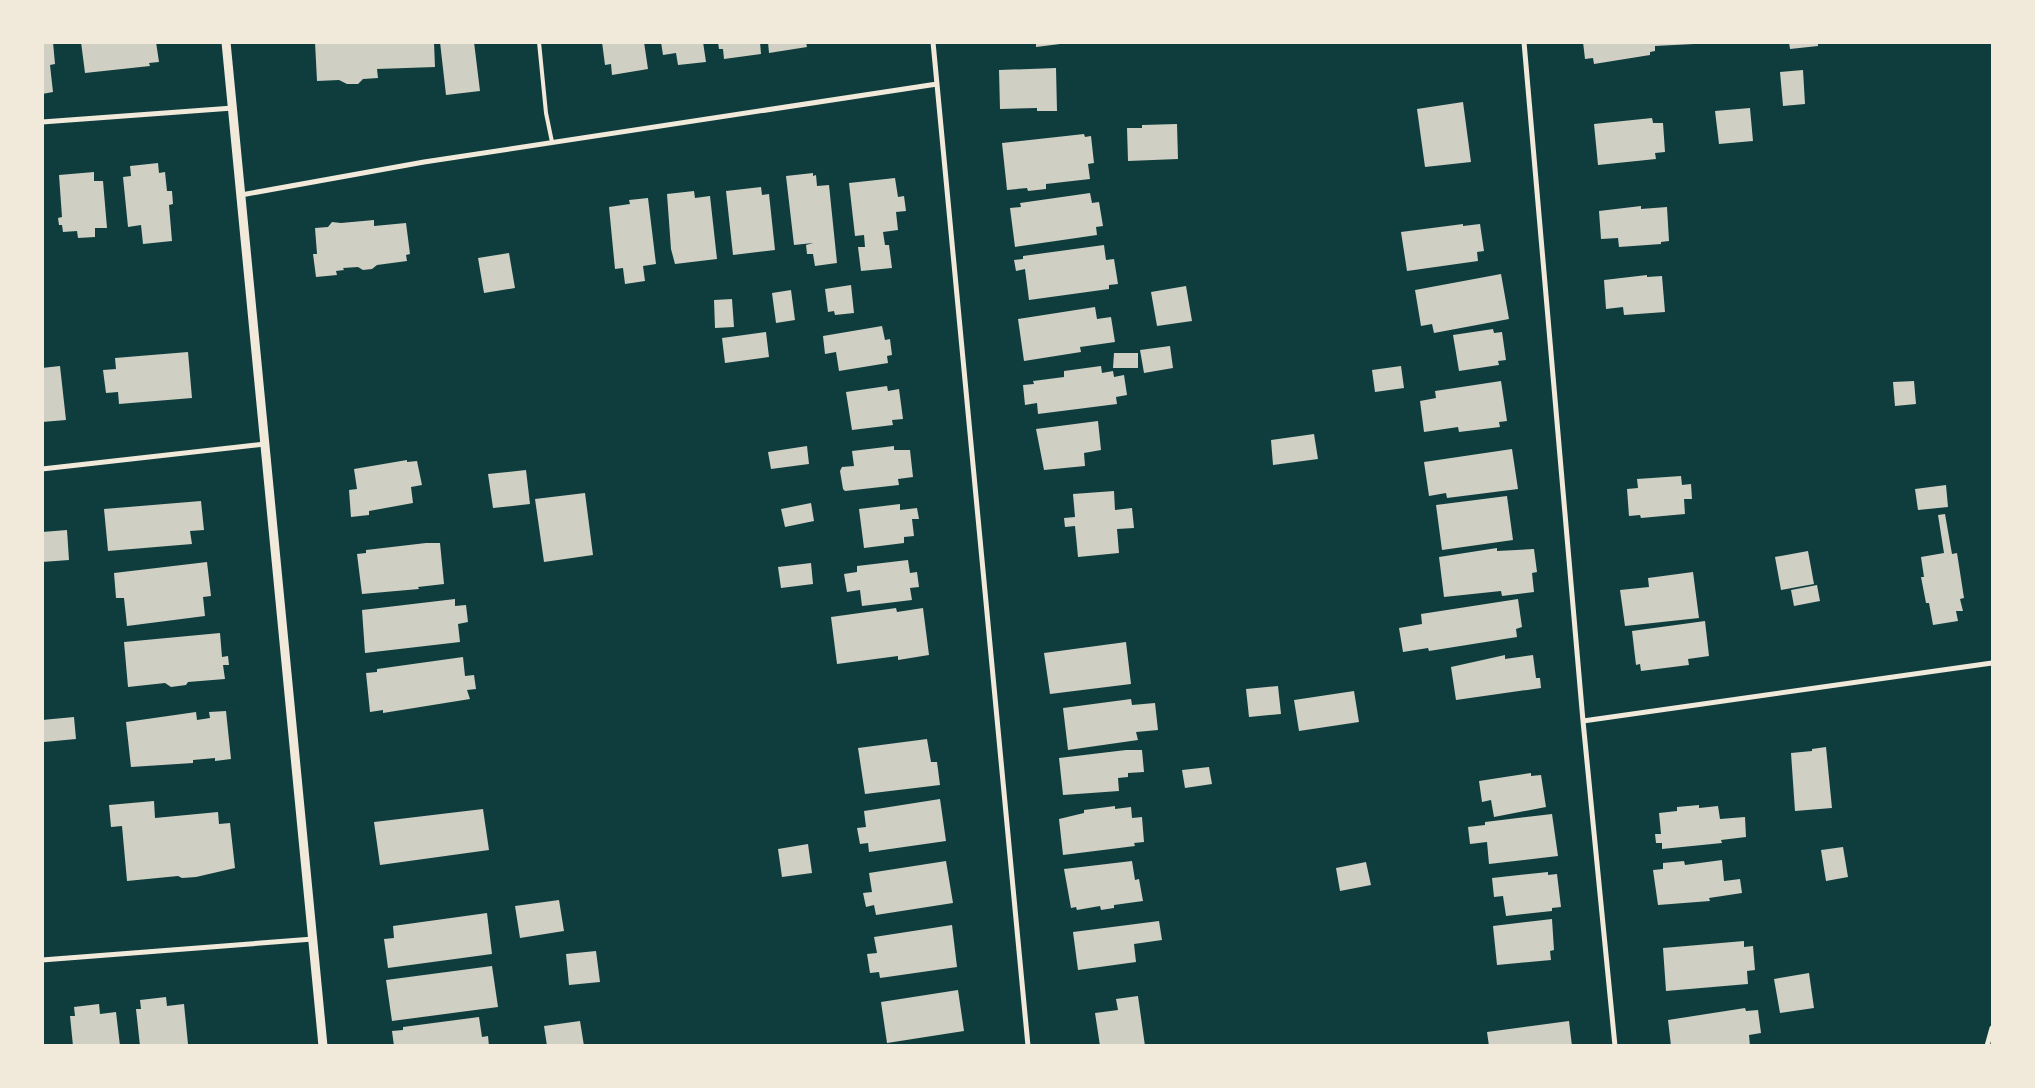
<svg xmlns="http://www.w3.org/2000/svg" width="2035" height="1088" viewBox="0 0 2035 1088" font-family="'Nunito Sans',sans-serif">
  <rect width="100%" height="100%" fill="#0f3d3e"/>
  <path fill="#cfcfc3" d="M 42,42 L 53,42 L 55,64 L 50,65 L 53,92 L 42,94 Z
    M 81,42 L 156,42 L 159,62 L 149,63 L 150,66 L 85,73 Z
    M 315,42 L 434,42 L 435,67 L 377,69 L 378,78 L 363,79 L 358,84 L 347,84 L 339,80 L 317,81 Z
    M 440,42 L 474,42 L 480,91 L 446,95 Z
    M 602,42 L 644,42 L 648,69 L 612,75 L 611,64 L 605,65 Z
    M 661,42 L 703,42 L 706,62 L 678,65 L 676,53 L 663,55 Z
    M 718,42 L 760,42 L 761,54 L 724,59 L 723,49 L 719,49 Z
    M 768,42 L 806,42 L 807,47 L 769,53 Z
    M 1036,42 L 1060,42 L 1060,44 L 1036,47 Z
    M 1583,42 L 1694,42 L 1694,44 L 1655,46 L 1655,51 L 1650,52 L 1650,55 L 1594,64 L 1593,58 L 1585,59 Z
    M 1789,42 L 1818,42 L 1818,46 L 1790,49 Z
    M 1056,68 L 1057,111 L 1037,111 L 1037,108 L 1000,109 L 999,70 Z
    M 1803,70 L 1805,104 L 1783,106 L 1780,72 Z
    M 1463,102 L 1471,162 L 1425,167 L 1417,109 Z
    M 1750,108 L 1753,141 L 1719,144 L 1715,111 Z
    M 1652,118 L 1653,123 L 1663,123 L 1665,152 L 1655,153 L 1656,159 L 1598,165 L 1594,124 Z
    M 1177,124 L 1178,159 L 1128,161 L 1127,128 L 1142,128 L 1142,125 Z
    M 1084,134 L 1085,137 L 1091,136 L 1094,163 L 1088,164 L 1090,179 L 1046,184 L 1046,189 L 1028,191 L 1027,188 L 1007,190 L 1002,143 Z
    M 158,163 L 159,173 L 165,172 L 167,191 L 172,191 L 173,204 L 169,205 L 172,241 L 143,244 L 141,225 L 128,227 L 123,177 L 131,176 L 130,166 Z
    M 94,172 L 94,181 L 103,181 L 107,228 L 95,228 L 95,237 L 78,238 L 77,231 L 63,232 L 62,225 L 59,225 L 58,218 L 62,217 L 59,175 Z
    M 813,173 L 813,176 L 816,175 L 817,186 L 829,185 L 837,263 L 815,266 L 813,254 L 807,254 L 806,245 L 813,243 L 794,245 L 786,176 Z
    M 895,178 L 898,197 L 904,196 L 906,211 L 896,212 L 898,230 L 883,232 L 885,245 L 889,245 L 892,268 L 861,271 L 858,247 L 865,247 L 864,235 L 855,236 L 849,183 Z
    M 761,187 L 762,195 L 769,194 L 775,250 L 733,255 L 726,191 Z
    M 694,191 L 695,198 L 710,196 L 717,259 L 675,264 L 671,249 L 667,194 Z
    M 1090,193 L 1092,203 L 1099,202 L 1103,226 L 1096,227 L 1097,235 L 1015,247 L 1010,208 L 1021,207 L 1020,203 Z
    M 648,198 L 656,264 L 643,266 L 645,281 L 625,284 L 623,268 L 615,269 L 609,207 L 630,204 L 629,200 Z
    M 1641,206 L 1641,209 L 1667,207 L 1669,241 L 1661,242 L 1661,244 L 1619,247 L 1618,238 L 1601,239 L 1599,211 Z
    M 374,220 L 374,226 L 406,223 L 410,254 L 406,255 L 407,261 L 377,265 L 372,269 L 363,270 L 358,267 L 343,268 L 344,270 L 336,271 L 337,275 L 316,277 L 313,254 L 317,254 L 315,228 L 328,227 L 332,222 L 341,223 Z
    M 1463,224 L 1463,226 L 1480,224 L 1484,251 L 1477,252 L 1478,261 L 1407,271 L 1401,232 Z
    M 1104,245 L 1106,260 L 1114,259 L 1118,284 L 1109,285 L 1109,289 L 1029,300 L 1025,269 L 1016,271 L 1014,260 L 1023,259 L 1023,256 Z
    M 509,253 L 515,288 L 484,293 L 478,258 Z
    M 1501,274 L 1509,319 L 1434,333 L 1432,324 L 1421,326 L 1415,290 Z
    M 1647,275 L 1647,277 L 1662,276 L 1665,312 L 1624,315 L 1623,307 L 1606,309 L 1604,280 Z
    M 851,285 L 854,313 L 835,315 L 834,311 L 828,312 L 825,289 Z
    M 1186,286 L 1192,321 L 1157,326 L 1151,292 Z
    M 791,290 L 795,320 L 776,323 L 772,293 Z
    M 732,299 L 734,327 L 715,328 L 714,300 Z
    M 1095,307 L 1097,319 L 1111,317 L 1115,342 L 1080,347 L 1081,352 L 1024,361 L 1018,319 Z
    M 882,326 L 885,340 L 890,339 L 892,355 L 887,356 L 888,363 L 839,371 L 836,352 L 825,354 L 823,336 Z
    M 1493,329 L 1494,333 L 1502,332 L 1506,360 L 1498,361 L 1499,365 L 1459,371 L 1453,335 Z
    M 766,332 L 769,357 L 725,363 L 722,338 Z
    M 1170,346 L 1173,368 L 1144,373 L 1140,350 Z
    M 188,352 L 192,398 L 119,404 L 118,392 L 106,393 L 103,370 L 116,369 L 115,358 Z
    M 1114,353 L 1138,353 L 1138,368 L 1113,368 Z
    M 60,366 L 66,420 L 42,422 L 42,368 Z
    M 1101,366 L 1102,373 L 1113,371 L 1114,377 L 1124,375 L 1127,395 L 1116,397 L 1117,404 L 1038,414 L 1037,403 L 1025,405 L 1023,385 L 1034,384 L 1033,381 L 1064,377 L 1064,371 Z
    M 1401,366 L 1404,388 L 1375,392 L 1372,370 Z
    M 1501,381 L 1507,421 L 1499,422 L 1500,427 L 1459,432 L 1458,427 L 1424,432 L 1420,401 L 1436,398 L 1435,391 Z
    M 1914,381 L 1916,404 L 1895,406 L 1893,382 Z
    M 887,386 L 888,391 L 899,389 L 903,419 L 892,420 L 893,425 L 852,430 L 846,392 Z
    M 1098,421 L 1101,450 L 1084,453 L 1085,466 L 1044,470 L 1036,429 Z
    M 1314,434 L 1318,459 L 1273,465 L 1271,440 Z
    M 807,446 L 809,464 L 771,469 L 768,452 Z
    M 894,446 L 894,450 L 910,450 L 913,477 L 898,479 L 899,485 L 845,491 L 843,489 L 840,471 L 842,467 L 854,466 L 852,451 Z
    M 1512,449 L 1518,489 L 1447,498 L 1446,493 L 1429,496 L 1424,462 Z
    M 407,460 L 407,462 L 417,461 L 422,485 L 411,487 L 413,503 L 369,511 L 369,515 L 351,517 L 349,490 L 357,489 L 354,469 Z
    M 526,470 L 530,504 L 493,508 L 488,474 Z
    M 1681,476 L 1682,485 L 1691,484 L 1692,499 L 1684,499 L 1685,514 L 1641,518 L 1640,515 L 1629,516 L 1627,489 L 1638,488 L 1637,479 Z
    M 1946,485 L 1948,507 L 1918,510 L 1915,489 Z
    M 1114,491 L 1115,510 L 1132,508 L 1134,528 L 1117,529 L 1119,553 L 1078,557 L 1075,526 L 1065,527 L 1064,518 L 1075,517 L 1073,494 Z
    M 585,493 L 593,555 L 544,562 L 535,499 Z
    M 1507,496 L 1513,540 L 1442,550 L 1436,505 Z
    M 201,501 L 204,530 L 190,531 L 192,544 L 108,551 L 104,509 Z
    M 811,503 L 814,521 L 785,527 L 781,509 Z
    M 900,504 L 900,510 L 917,508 L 919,519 L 912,519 L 914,536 L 904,537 L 904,543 L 864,548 L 859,509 Z
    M 1945,514 L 1952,554 L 1957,553 L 1964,598 L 1960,599 L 1963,611 L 1956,611 L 1958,621 L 1933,625 L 1929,603 L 1926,603 L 1921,577 L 1924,577 L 1921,557 L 1944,553 L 1938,515 Z
    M 67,530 L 69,560 L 42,562 L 42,532 Z
    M 426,543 L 440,543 L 444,584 L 418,587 L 419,589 L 362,594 L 357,554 L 366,553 L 366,550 Z
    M 1497,548 L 1497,551 L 1534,549 L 1537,572 L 1532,573 L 1534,592 L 1502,596 L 1501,591 L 1444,597 L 1439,557 Z
    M 1808,551 L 1814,584 L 1781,590 L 1775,557 Z
    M 908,560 L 910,573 L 917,572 L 919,587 L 910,588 L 912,600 L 862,606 L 860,590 L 847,592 L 844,574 L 857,572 L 857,566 Z
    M 207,562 L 211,596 L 203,597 L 205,616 L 127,626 L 124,598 L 116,598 L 114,573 Z
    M 811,563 L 813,584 L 781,588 L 778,567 Z
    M 1693,572 L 1699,618 L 1625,626 L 1620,590 L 1649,587 L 1648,578 Z
    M 1817,585 L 1820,601 L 1794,606 L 1791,590 Z
    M 455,599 L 455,606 L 466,605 L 468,622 L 458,624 L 460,642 L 365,653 L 362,610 Z
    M 1518,599 L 1522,627 L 1516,629 L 1517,637 L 1429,651 L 1428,648 L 1403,652 L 1399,628 L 1422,624 L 1421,614 Z
    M 896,608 L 897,612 L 923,608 L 929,655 L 898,660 L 898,656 L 837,664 L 831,617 Z
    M 1705,621 L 1709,656 L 1688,659 L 1689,665 L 1641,671 L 1640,664 L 1636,665 L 1632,631 Z
    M 220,633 L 222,657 L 228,656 L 229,665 L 223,665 L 225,679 L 188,682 L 186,685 L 171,687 L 165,683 L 128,687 L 124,642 Z
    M 1126,642 L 1131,684 L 1050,694 L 1044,653 Z
    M 1505,655 L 1505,659 L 1533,655 L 1536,678 L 1540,678 L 1541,688 L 1456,700 L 1451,667 Z
    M 463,657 L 465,676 L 474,675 L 476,689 L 467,690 L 470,699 L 383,713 L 383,710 L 370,712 L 366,673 L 377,672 L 377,669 Z
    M 1278,686 L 1281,714 L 1249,717 L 1246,689 Z
    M 1354,691 L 1359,722 L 1299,731 L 1294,700 Z
    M 1131,699 L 1132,705 L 1155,703 L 1158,730 L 1136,732 L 1138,740 L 1068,750 L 1063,708 Z
    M 226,711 L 231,759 L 215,761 L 215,758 L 193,760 L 193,763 L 131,767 L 126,722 L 196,712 L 197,720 L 210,718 L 209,712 Z
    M 74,717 L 76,739 L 44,742 L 42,720 Z
    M 927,739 L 931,762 L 937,762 L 940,785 L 865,794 L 858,748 Z
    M 1826,747 L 1832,808 L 1795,811 L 1791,753 L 1812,751 L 1812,749 Z
    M 1126,750 L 1142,750 L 1144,772 L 1128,773 L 1128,777 L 1118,778 L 1119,791 L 1063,795 L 1059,758 Z
    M 1209,767 L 1212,784 L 1185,788 L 1182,770 Z
    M 1531,773 L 1531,776 L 1541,775 L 1546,807 L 1494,817 L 1491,800 L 1482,802 L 1479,781 Z
    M 940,799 L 946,841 L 869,852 L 868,843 L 860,844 L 857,828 L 866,827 L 864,811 Z
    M 154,801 L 155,818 L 218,812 L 219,824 L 230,823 L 235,868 L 196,877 L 182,878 L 178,876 L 127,881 L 122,826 L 111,827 L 109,805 Z
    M 1699,805 L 1699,808 L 1718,806 L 1720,819 L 1745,817 L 1746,837 L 1721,840 L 1722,843 L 1662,849 L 1662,843 L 1656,843 L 1655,834 L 1661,834 L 1659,813 L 1677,811 L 1677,807 Z
    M 1115,806 L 1115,809 L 1131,807 L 1132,818 L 1142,817 L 1144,842 L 1134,843 L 1135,846 L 1063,855 L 1059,819 L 1084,813 L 1084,810 Z
    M 483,809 L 489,850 L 380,865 L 374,822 Z
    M 1552,814 L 1558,856 L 1489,864 L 1487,842 L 1470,844 L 1468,827 L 1485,825 L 1485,822 Z
    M 808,844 L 812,873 L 782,877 L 778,849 Z
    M 1843,847 L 1848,877 L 1826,881 L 1821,850 Z
    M 1722,860 L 1724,881 L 1740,879 L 1742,893 L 1709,898 L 1710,901 L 1658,905 L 1653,870 L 1663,869 L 1663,863 L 1684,861 L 1685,865 Z
    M 946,861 L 953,903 L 876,915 L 874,905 L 866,907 L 863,893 L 872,892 L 869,873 Z
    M 1132,861 L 1135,880 L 1139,879 L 1143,901 L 1114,905 L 1114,908 L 1101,910 L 1100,906 L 1077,910 L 1076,907 L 1071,908 L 1064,869 Z
    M 1366,862 L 1371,885 L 1340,891 L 1336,868 Z
    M 1548,872 L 1548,875 L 1557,874 L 1561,907 L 1552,908 L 1552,911 L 1506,916 L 1503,896 L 1494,897 L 1492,878 Z
    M 559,900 L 564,931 L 520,938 L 515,906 Z
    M 487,913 L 492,954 L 388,968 L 384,939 L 394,938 L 393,926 Z
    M 1552,919 L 1554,950 L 1550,951 L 1551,960 L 1497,965 L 1493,926 Z
    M 1159,921 L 1162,940 L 1134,944 L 1136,962 L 1078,970 L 1073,932 Z
    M 952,925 L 957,967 L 880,978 L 879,972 L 870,973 L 867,954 L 877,953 L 874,937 Z
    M 1744,941 L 1744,947 L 1753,946 L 1755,970 L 1747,971 L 1748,984 L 1666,991 L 1663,948 Z
    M 596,951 L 600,982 L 569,985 L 566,954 Z
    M 492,966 L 498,1007 L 392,1021 L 386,980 Z
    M 1809,973 L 1814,1008 L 1780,1013 L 1774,979 Z
    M 958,990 L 964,1031 L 887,1043 L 881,1002 Z
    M 1138,996 L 1145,1046 L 1100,1046 L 1095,1013 L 1118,1010 L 1116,999 Z
    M 166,997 L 167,1006 L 184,1004 L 188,1044 L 140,1046 L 136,1009 L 141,1009 L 140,1000 Z
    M 99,1004 L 100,1014 L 116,1012 L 120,1046 L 73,1046 L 70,1016 L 75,1016 L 74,1007 Z
    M 1745,1008 L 1746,1011 L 1758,1010 L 1761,1033 L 1749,1035 L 1750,1046 L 1671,1046 L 1668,1020 Z
    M 479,1017 L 482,1037 L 488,1036 L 489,1046 L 394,1046 L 392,1031 L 403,1030 L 403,1027 Z
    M 580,1021 L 584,1046 L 547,1046 L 544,1026 Z
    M 1569,1021 L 1572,1046 L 1489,1046 L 1487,1032 Z"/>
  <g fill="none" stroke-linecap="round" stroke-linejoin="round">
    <path stroke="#f1e9da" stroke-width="4" d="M 539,42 L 546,113 L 552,142"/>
    <path stroke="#f1e9da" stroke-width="5" d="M 933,42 L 1028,1046
      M 1524,42 L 1583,721 L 1615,1046
      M 42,122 L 233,108
      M 241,195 L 424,162 L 937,84
      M 42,469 L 265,444
      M 1583,721 L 1992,663
      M 42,960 L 313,939
      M 1987,1046 L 1992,1028"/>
    <path stroke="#f1e9da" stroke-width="9" d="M 226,42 L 323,1046"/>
  </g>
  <rect width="2035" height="1088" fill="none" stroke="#f1e9da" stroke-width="88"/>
</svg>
